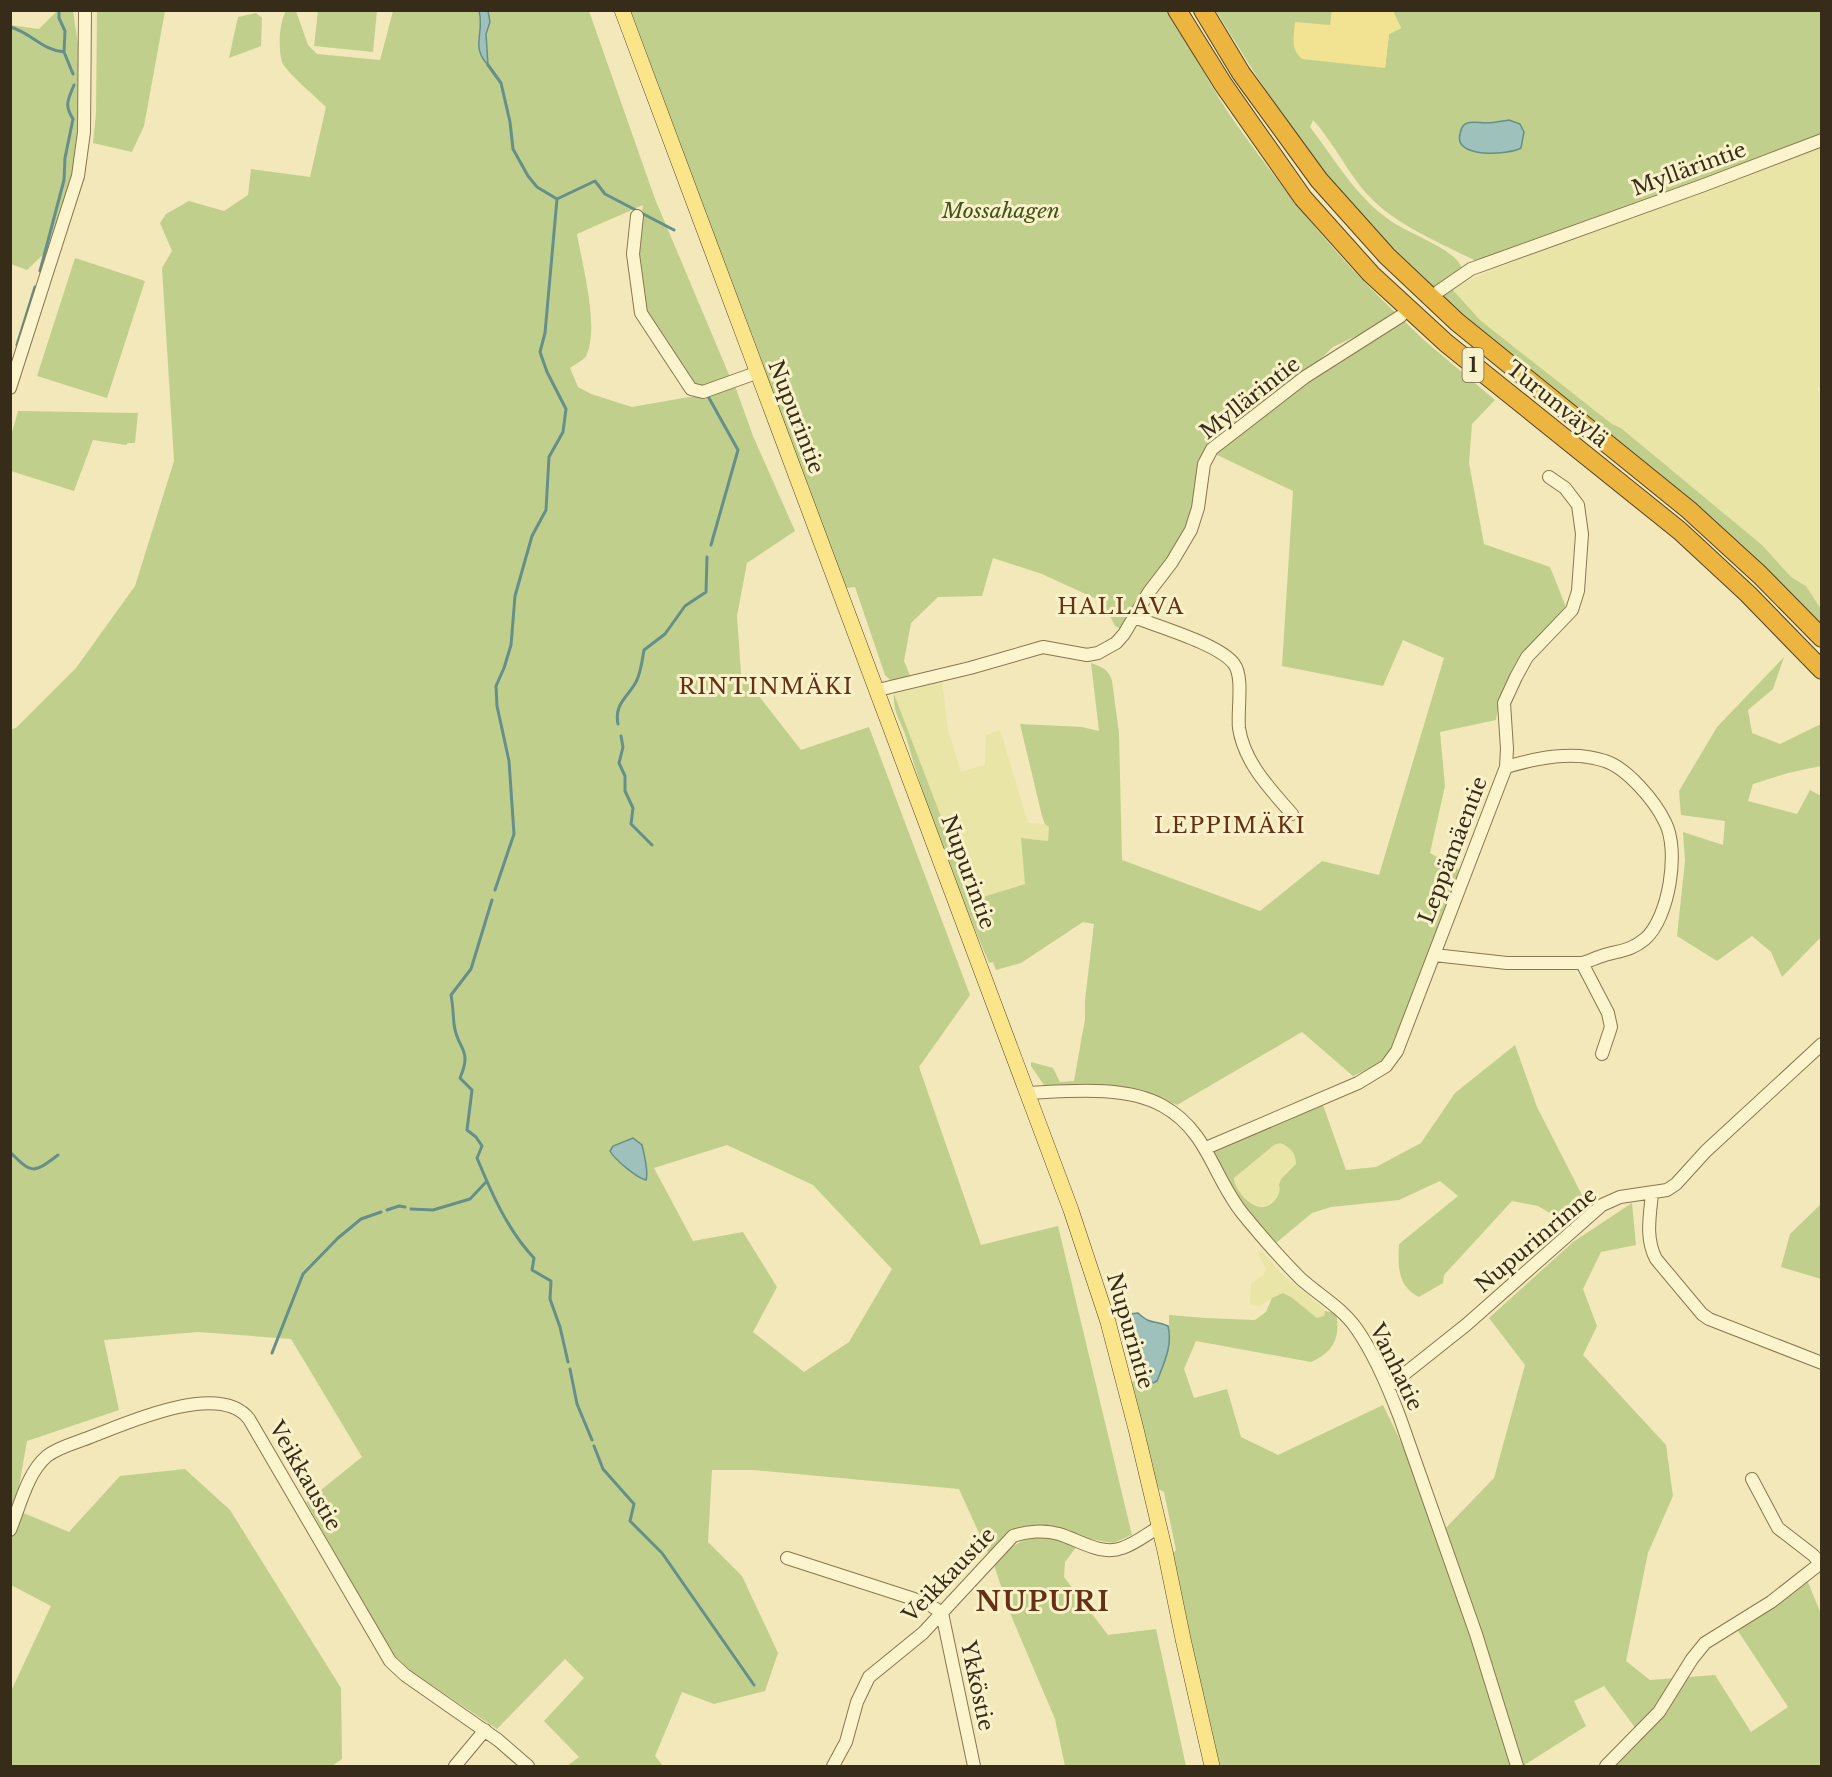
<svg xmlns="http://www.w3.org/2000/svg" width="1832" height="1777" viewBox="0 0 1832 1777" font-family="'Libre Baskerville',serif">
  <rect width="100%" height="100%" fill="#f2e8b9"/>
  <path fill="#e8e5a6" d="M 1821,148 L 1822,386 L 1817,388 L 1819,392 L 1822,392 L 1821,609 L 1806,586 L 1791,577 L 1762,545 L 1621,428 L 1612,424 L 1481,321 L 1452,289 L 1506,262 Z
    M 942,682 L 948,730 L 961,772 L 985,765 L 986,735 L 1000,730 L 1028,823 L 1045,824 L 1049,827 L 1048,841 L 1022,838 L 1025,884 L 973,900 L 894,694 Z
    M 1280,1143 L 1293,1151 L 1296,1158 L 1296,1164 L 1281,1179 L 1279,1195 L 1266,1206 L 1261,1207 L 1249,1201 L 1239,1192 L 1234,1178 L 1274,1145 Z
    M 1261,1250 L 1285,1277 L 1322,1307 L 1325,1311 L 1324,1316 L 1317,1318 L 1277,1295 L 1258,1307 L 1250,1304 L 1251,1284 L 1263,1276 L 1266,1269 L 1258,1255 Z"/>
  <path fill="#c0d08c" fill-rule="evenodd" d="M 97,11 L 165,11 L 144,126 L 132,152 L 93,143 L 96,113 Z
    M 286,11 L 296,11 L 308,45 L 317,54 L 380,60 L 393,11 L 589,11 L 655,199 L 730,377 L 711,387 L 697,386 L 645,311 L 637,252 L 643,205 L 577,234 C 582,264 599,325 587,354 C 585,360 575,364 570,368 L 578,387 L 591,394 L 632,407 L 689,397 L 703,397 L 735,386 L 753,436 L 795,531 L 747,563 L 737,616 L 741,673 L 801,750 L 869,727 L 970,995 L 919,1067 L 981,1245 L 1058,1226 L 1132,1535 L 1113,1543 L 1090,1539 L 1048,1525 L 1023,1527 L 1008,1532 L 988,1553 L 959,1489 L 753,1470 L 712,1470 L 708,1542 L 742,1576 L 778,1653 L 765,1691 L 714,1704 L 682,1692 L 655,1756 L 663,1766 L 567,1766 L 579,1757 L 544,1721 L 584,1678 L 565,1659 L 497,1729 L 411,1671 L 392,1653 L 306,1502 L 362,1457 L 291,1339 L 198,1332 L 104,1340 L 119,1410 L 27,1441 L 15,1509 L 11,1520 L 11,730 L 17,727 L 76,668 L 135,586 L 174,461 L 162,268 L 172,251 L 160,223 L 166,214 L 189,201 L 224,211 L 248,195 L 251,169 L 310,177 L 326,107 C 318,99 285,71 282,62 C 278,48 279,23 286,11 ZM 727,1145 L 813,1185 L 892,1269 L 849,1342 L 804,1372 L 753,1332 L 777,1287 L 743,1232 L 693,1241 L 654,1168 Z
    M 318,11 L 377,11 L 373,52 L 314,46 Z
    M 629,11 L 1168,11 C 1190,47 1210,86 1234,121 C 1283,190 1335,256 1397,314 L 1382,324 L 1333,347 L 1312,367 L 1216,438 L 1207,450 L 1188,529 L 1123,630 L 1115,626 L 1103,602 L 1042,574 L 993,558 L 982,596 L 938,597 L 911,623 L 904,661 L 911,678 L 891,681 L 885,675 L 855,587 L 846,588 Z
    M 1216,11 L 1332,11 L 1331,25 L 1385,68 L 1389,34 L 1401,28 L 1393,11 L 1821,11 L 1821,137 L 1480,263 C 1447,246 1402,228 1375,202 C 1350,179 1336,145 1313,120 L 1310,127 C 1337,162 1360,204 1399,226 C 1414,235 1459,252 1462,269 L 1435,291 L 1423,282 C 1397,253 1368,225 1343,195 C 1294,138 1255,74 1216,11 Z
    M 56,12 L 73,11 L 79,50 L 78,159 L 51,247 L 27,270 L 11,264 L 10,25 L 39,29 Z
    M 256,13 L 262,18 L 261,46 L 229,58 L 238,17 Z
    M 75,258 L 145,281 L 107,398 L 37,376 Z
    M 1452,289 L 1481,321 L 1612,424 L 1621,428 L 1762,545 L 1791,577 L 1806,586 L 1821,609 L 1821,624 L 1749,553 L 1557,396 L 1440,296 Z
    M 1403,320 L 1425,341 L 1495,400 L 1472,424 L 1469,463 L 1484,544 L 1550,567 L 1566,607 C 1534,642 1502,671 1496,720 L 1440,732 L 1445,786 L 1430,853 L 1461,871 L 1391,1050 L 1377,1065 L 1353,1076 L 1302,1032 L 1177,1105 C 1135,1087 1091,1088 1046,1088 L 1031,1066 L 1031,1062 L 1053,1068 L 1060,1082 L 1074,1081 L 1085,1019 L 1085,1000 L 1094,924 L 1083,922 L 1021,963 L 996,970 L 993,962 L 989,963 C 958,889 928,814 906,737 C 901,722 892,710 894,694 L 973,900 L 1025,884 L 1021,838 L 1048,841 L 1049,827 L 1045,824 L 1042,816 L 1020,724 L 1082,727 L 1099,731 L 1091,663 C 1101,667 1109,669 1112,681 L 1119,733 L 1122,860 L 1260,911 L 1322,861 L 1379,875 L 1444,658 L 1403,640 L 1383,686 L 1282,666 L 1293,491 L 1215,454 L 1225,442 L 1311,379 Z
    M 18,411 L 138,413 L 135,443 L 128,443 L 126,445 L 93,440 L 74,491 L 11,471 L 11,436 Z
    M 1784,657 L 1773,689 L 1748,710 L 1752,733 L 1780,744 L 1821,724 L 1821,766 L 1788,773 L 1753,784 L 1748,801 L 1797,814 L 1810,790 L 1821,796 L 1822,936 L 1782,977 L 1771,952 L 1752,936 L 1717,961 L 1677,936 L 1685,861 L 1683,832 L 1723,845 L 1725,821 L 1681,815 L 1679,791 L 1717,727 Z
    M 1515,1045 L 1537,1107 L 1585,1201 L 1562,1220 L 1538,1206 L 1512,1201 L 1444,1275 L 1443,1283 L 1419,1297 C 1397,1286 1398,1266 1399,1244 L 1458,1196 L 1440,1181 L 1399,1200 L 1331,1207 L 1312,1213 L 1276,1243 C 1252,1216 1222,1187 1213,1152 L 1216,1147 L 1322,1102 L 1346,1170 L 1376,1167 L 1421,1143 L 1455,1093 ZM 1280,1143 C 1290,1147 1296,1153 1296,1164 L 1281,1179 L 1279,1185 C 1282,1194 1273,1205 1264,1207 C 1251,1209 1234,1189 1234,1178 L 1274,1145 Z
    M 1632,1203 L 1636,1245 L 1601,1252 L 1583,1289 L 1597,1326 L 1583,1355 L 1666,1445 L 1673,1496 L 1648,1553 L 1626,1661 L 1650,1680 L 1715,1675 L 1751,1732 L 1788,1707 L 1734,1625 L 1805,1575 L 1821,1614 L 1821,1766 L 1606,1766 L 1639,1733 L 1604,1686 L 1574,1701 L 1586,1726 L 1523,1766 L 1217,1766 L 1173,1553 L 1176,1550 L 1164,1492 L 1158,1489 L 1131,1382 L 1148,1379 L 1153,1383 L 1169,1331 L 1169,1315 L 1205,1318 L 1255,1320 L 1266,1312 L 1272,1298 L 1283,1293 L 1291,1297 L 1317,1318 L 1324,1316 L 1325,1311 L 1336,1313 C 1341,1338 1333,1352 1311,1362 L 1196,1341 L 1184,1369 L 1194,1398 L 1227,1389 L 1241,1437 L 1278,1455 L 1383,1405 L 1414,1469 L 1437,1537 L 1494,1478 L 1525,1365 L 1489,1318 L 1573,1242 Z
    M 1821,1204 L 1821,1279 L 1781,1267 L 1790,1234 Z
    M 185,1469 L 230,1510 L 341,1688 L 342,1759 L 332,1766 L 10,1766 L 11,1691 L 51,1606 L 11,1585 L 11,1538 L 21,1512 L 69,1532 L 120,1476 Z
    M 1052,1536 L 1077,1546 L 1065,1562 L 1064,1577 L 1108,1635 L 1156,1629 L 1186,1766 L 1065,1766 L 1055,1719 L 1010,1613 L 994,1565 C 1018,1542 1018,1538 1052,1536 Z"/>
  <path fill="#f1e392" d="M 1332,11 L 1393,11 L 1401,28 L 1389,34 L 1385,68 L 1302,59 C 1290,49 1294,36 1295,22 L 1330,25 Z"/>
  <path fill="#9ec1bb" stroke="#658f8a" stroke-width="1.5" d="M 479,11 L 488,11 L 490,22 L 486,34 L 488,65 C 470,46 485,33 479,11 Z
    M 1509,120 L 1520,124 L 1524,132 L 1521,148 C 1509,155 1453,159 1460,134 C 1461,129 1462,125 1467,123 C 1474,121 1479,123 1486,123 C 1494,123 1502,121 1509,120 Z
    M 633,1138 L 642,1145 C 644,1154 649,1172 646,1180 C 637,1178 615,1160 610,1151 L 613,1146 Z
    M 1138,1313 C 1152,1326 1154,1319 1168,1326 C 1173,1345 1164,1363 1157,1381 L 1153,1383 C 1139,1369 1147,1351 1134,1337 L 1128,1337 C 1125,1328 1124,1322 1129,1314 Z"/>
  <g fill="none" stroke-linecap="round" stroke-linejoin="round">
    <path stroke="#658f8a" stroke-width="3" d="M 59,10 L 59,18 L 65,31 L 64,52 L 73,74
      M 10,27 C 30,32 42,50 64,52
      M 488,65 L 501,83 L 510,122 L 513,149 L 528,176 L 537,187 L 557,199
      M 557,199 L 595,181 L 605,194 L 674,230
      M 40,271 L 64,180 L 65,158 L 73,119 C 64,105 68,100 74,85
      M 17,345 L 35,287
      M 10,365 L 12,360
      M 709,398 L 738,450 L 711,545
      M 618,724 C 614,704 627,698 636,682 C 641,672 642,661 644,650 L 665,634 L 685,606 L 706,592 L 707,557
      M 621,736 L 623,747 L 619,763 L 625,776 L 625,791 L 633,808 L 631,824 L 652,845
      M 495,890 L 514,834 L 509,761 L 497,706 L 496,686 L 504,668 L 511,645 L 515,596 L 532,536 L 546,510 L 549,457 L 563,432 L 566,409 L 547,372 L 540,352 L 545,333 L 557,199
      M 492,900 L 471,969 L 451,995 C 453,1005 453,1014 454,1024 C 457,1050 473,1048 460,1078 L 472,1090 L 467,1130 L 476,1137 L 482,1146 L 477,1158 C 491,1192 508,1231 534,1258 L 532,1270 L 551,1281 L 550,1299 L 560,1327 L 568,1362
      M 10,1152 C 32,1174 33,1174 58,1155
      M 411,1209 L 433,1210 L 470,1199 L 487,1181
      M 387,1210 L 399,1206 L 405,1207
      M 272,1353 L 303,1274 L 338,1238 L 361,1219 L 381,1212
      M 570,1369 L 577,1404 L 592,1440
      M 594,1446 L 603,1469 L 634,1504 L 630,1521 L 662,1553 L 754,1685"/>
    <defs>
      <path id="minor" d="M 637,216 L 633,254 L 641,313 L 691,389 L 703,392 L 756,373
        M 1439,291 L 1471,269 L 1704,185 L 1822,140
        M 10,388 L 78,176 L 84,132 L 85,10
        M 1134,617 C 1159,627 1219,644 1234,664 C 1244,677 1237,711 1239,728 C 1244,762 1270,789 1292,814
        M 878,690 L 970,668 L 1043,647 L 1087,655 L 1098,653 L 1116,643 L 1124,634 L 1149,592 L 1172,562 L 1191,530 L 1198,508 L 1204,464 L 1212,449 L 1305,377 L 1401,316
        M 1506,767 C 1537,758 1573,750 1605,761 C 1627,768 1655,801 1665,822 C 1680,850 1669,918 1645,939 C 1628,953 1617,950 1599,957 C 1593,959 1587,962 1582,963
        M 1434,955 L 1507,963 L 1582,963 L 1608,1013 L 1611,1027 L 1602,1054
        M 1028,1093 C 1069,1091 1126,1085 1163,1106 C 1208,1131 1213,1177 1243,1214 C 1261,1236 1281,1259 1301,1279 C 1319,1295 1342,1308 1356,1328 C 1375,1355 1388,1386 1400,1418 L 1476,1634 L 1517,1766
        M 1206,1148 L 1358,1083 L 1386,1066 L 1397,1051 L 1506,767 L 1507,749 L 1504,703 L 1516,677 L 1527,657 L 1572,610 L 1578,591 L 1582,534 L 1578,505 L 1565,488 L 1549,477
        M 1652,1193 C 1650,1216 1645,1238 1656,1259 L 1702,1314 L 1709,1319 L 1822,1363
        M 1388,1387 L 1466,1325 L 1602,1205 L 1620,1197 L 1667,1190 L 1676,1184 L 1706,1151 L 1822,1044
        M 1752,1479 L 1778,1528 L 1813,1555 L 1820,1563
        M 10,1530 C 20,1506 27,1473 47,1456 C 60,1446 79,1442 93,1436 C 129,1422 220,1381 249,1419 L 390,1661 L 405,1675 L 498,1740 L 528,1766
        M 787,1558 L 914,1599 L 930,1605 L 942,1613 L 974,1766
        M 455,1766 L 485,1730
        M 833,1766 L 846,1742 L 857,1702 L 869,1677 L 923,1633 L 1013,1536 C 1027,1531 1045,1530 1059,1534 C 1079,1540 1101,1556 1122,1548 C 1135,1544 1147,1534 1159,1527
        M 1606,1766 L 1659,1712 L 1692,1659 L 1705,1643 L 1771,1602 L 1822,1562"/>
      <path id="major" d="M 622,10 L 1071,1210 L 1108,1322 L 1136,1429 L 1165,1551 L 1183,1639 L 1212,1766"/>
      <path id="highway" d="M 1177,10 L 1223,84 L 1303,198 L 1371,274 L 1446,343 L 1680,531 L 1748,594 L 1822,670
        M 1203,10 L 1241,73 L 1319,180 L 1387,256 L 1457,322 L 1689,510 L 1760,575 L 1822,638"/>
    </defs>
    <use href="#minor" stroke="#897652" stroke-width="14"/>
    <use href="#major" stroke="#564328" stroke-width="16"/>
    <use href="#highway" stroke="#564328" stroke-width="20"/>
    <use href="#minor" stroke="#fcf4cc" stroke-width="12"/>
    <use href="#major" stroke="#fae58b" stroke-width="15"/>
    <use href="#highway" stroke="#ecb53f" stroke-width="18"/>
  </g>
  <g text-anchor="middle" stroke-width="6" stroke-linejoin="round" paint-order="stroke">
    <rect fill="#f9f1c9" stroke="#71664e" stroke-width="1.5" x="1462.5" y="348" width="21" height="34" rx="4.5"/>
    <g font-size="20" font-weight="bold" fill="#372b19">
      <text x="1473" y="372">1</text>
    </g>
    <g font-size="21" fill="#372b19" stroke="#f9f1c9">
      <text transform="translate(1689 169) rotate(-20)" y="7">Myllärintie</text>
      <text transform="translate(1250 398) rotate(-38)" y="7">Myllärintie</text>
      <text transform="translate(1557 404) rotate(39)" y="7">Turunväylä</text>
      <text transform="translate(796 417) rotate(69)" y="7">Nupurintie</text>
      <text transform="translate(1453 850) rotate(-69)" y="7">Leppämäentie</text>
      <text transform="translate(968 872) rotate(70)" y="7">Nupurintie</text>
      <text transform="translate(1536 1240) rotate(-40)" y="7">Nupurinrinne</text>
      <text transform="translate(1130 1331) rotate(74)" y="7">Nupurintie</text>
      <text transform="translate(1396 1367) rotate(64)" y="7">Vanhatie</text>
      <text transform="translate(305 1476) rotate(60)" y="7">Veikkaustie</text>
      <text transform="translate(949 1575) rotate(-46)" y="7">Veikkaustie</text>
      <text transform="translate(977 1686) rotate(78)" y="7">Ykköstie</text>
    </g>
    <g font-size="21" font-style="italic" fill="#40551e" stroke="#f9f1c9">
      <text x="1001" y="218">Mossahagen</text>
    </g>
    <g font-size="22" letter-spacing="1.5" fill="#673014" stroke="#f9f1c9">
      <text x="1121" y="614">HALLAVA</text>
      <text x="766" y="694">RINTINMÄKI</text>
      <text x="1230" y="833">LEPPIMÄKI</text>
    </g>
    <g font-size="27" font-weight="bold" letter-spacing="1.5" fill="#673014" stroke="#f9f1c9">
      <text x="1043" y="1611">NUPURI</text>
    </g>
  </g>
  <rect width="1832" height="1777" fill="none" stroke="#372b19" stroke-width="24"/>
</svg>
